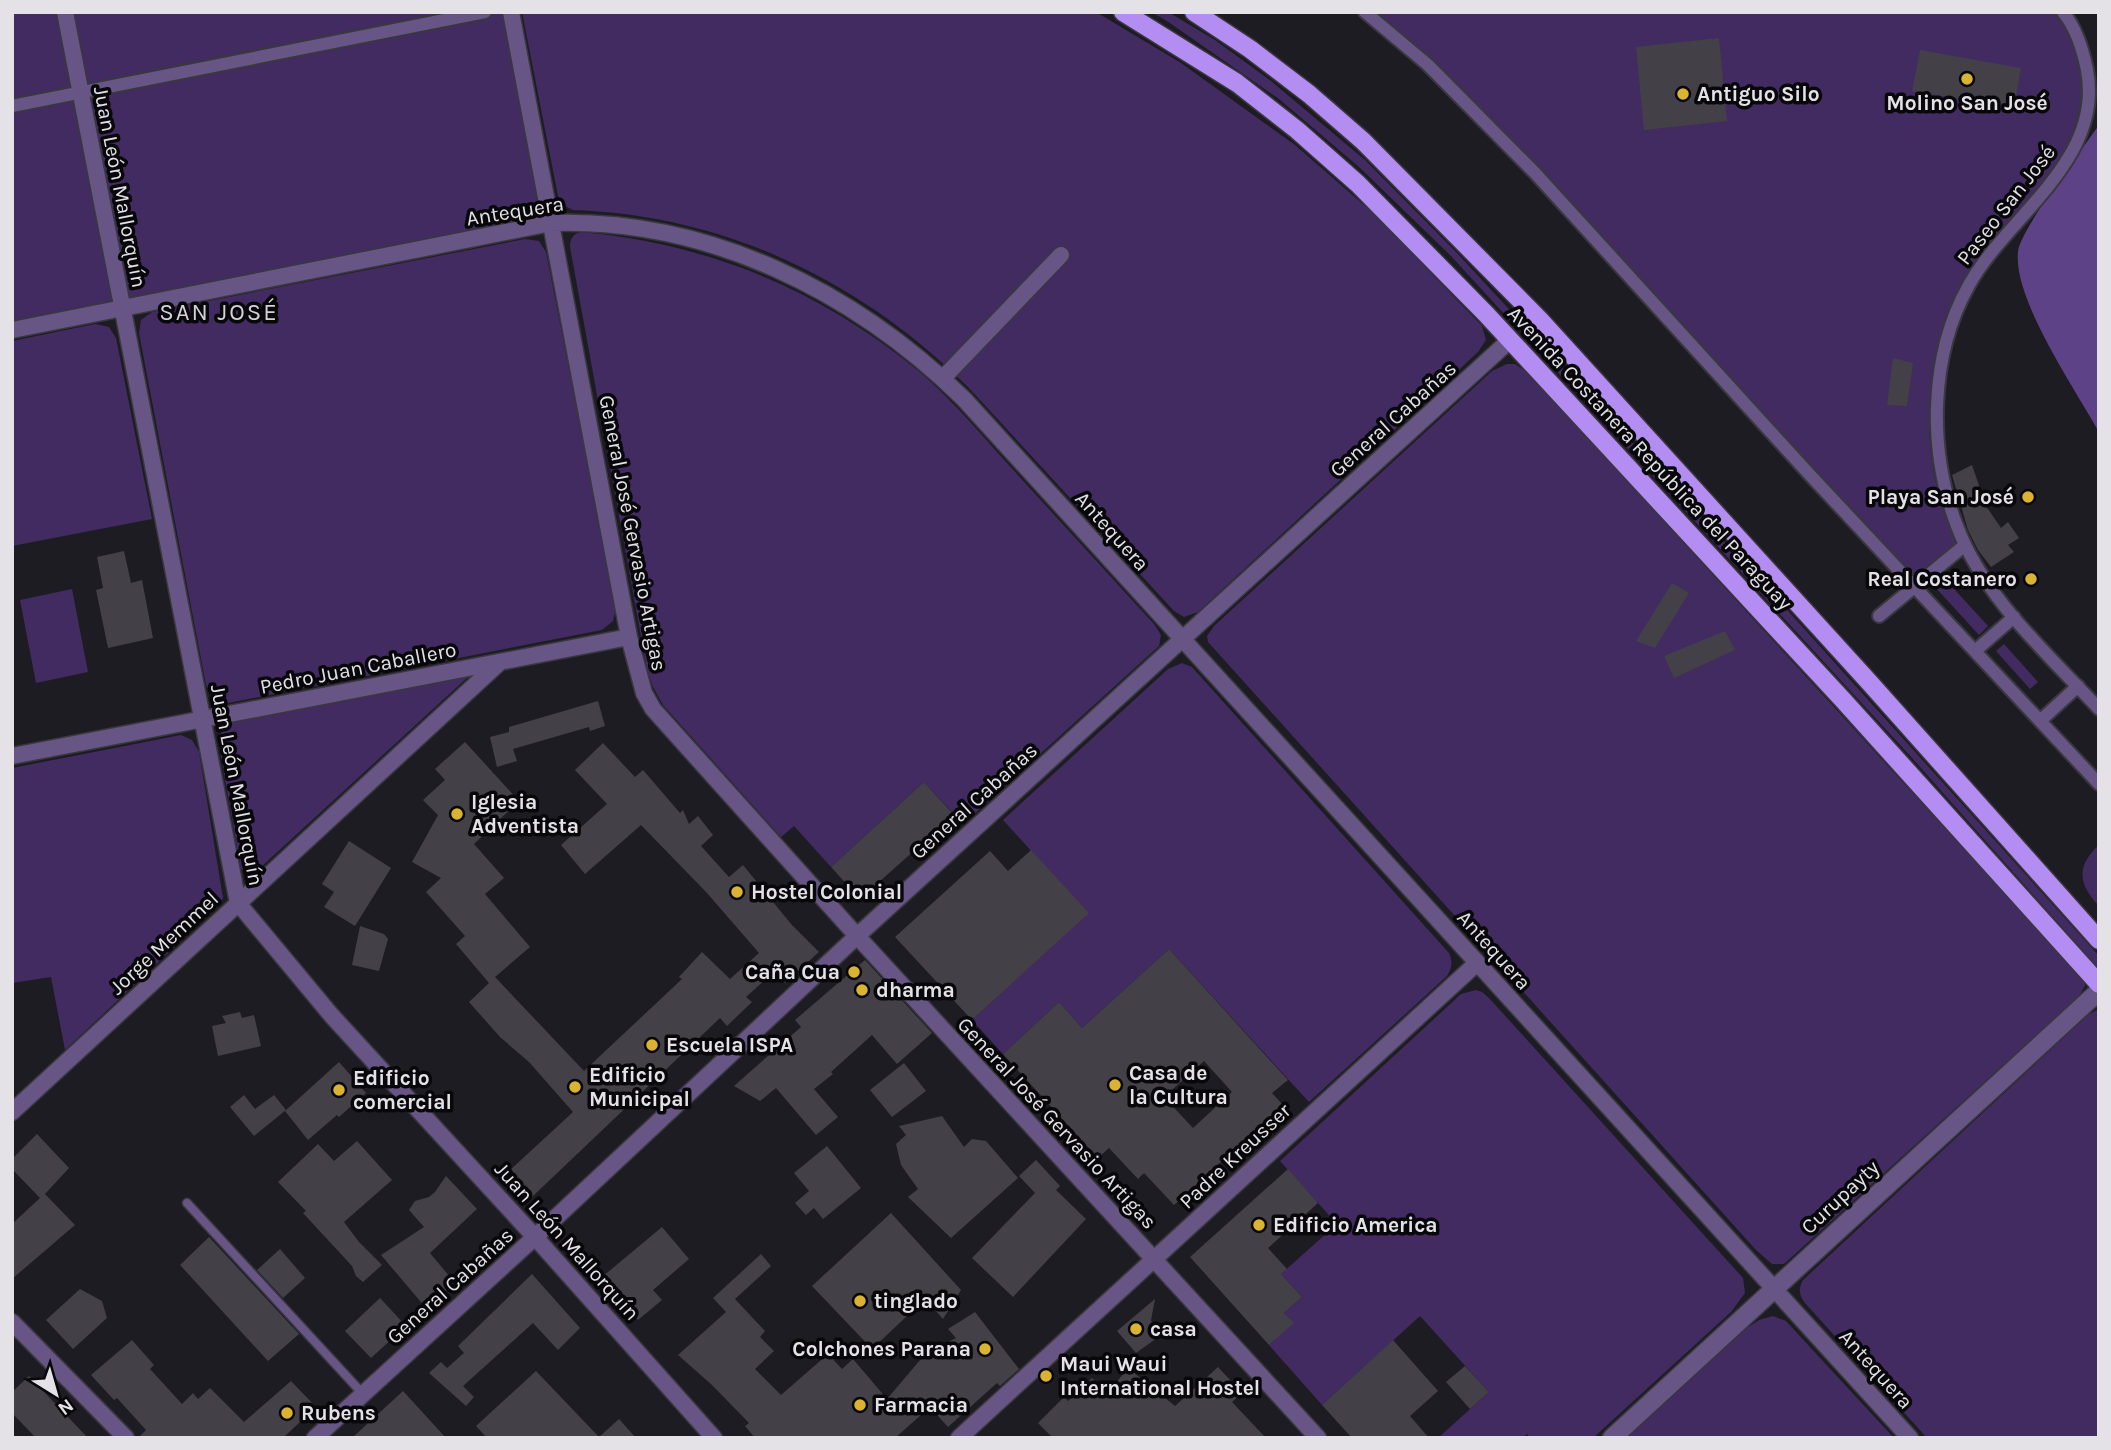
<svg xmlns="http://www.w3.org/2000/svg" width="2111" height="1450" viewBox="0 0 2111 1450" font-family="Karla,sans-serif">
  <rect width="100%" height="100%" fill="#1e1c23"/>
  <path fill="#412b61" d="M 12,12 L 511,12 L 551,223 L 12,330 Z
    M 522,12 L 1096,12 L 1181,63 L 1295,145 L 1372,212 L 1482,326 L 1486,340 L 1478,352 L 1198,612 L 1184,617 L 1174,611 L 968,387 C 861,281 725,215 573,210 L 563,205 L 558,196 Z
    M 1151,12 L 1168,12 L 1215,40 L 1271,81 L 1365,160 L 1457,253 L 1780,602 L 2099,956 L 2099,969 L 1912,758 L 1451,256 L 1359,167 L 1279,99 L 1167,21 Z
    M 1372,12 L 2056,12 C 2083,52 2092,103 2069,148 C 2045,191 2001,226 1973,268 C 1923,345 1913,460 1958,542 L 1914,578 L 1534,162 C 1482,110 1429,58 1372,12 Z
    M 582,232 C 708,244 816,288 915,368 C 949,396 978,431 1007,463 C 1056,517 1105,570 1154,624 L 1161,635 L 1159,646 L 963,824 L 924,782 L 831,867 L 794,826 L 781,837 L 663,705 L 653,687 L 647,669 L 570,247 C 570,239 573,233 582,232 Z
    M 525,239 L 539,241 L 546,252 L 616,607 L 613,621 L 602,630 L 228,703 C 215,703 211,696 206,685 L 139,333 L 141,320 L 152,312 Z
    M 95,324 L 109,327 L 116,338 L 152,519 L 12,546 L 12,341 Z
    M 1507,364 L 1515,364 L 1528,373 L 2084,980 L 2085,986 L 2079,996 L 1784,1264 L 1772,1264 L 1756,1250 L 1208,642 L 1207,636 L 1214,626 L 1492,371 Z
    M 1945,579 L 1988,626 L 1979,635 L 1935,587 Z
    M 72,589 L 88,672 L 36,683 L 20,600 Z
    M 2004,644 L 2038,682 L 2030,689 L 1996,651 Z
    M 1182,663 L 1192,667 L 1449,953 C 1453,962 1452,968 1447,976 L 1309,1102 L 1169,949 L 1082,1028 L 1059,1002 L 1003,1054 L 972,1020 L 1088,913 L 1003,820 L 1168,669 Z
    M 469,676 L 261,867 L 250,873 L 241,869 L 218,740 L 224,727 L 236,721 Z
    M 181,735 L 192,740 L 199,752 L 223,898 L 217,907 L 65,1050 L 51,977 L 12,983 L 12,768 Z
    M 2099,845 L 2099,906 C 2078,884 2076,866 2099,845 Z
    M 1476,990 L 1482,992 L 1489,998 L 1743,1278 L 1745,1293 L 1731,1312 L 1593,1438 L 1530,1438 L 1527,1434 L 1522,1438 L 1438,1438 L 1489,1392 L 1420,1316 L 1322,1405 L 1269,1345 L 1293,1323 L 1284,1313 L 1302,1297 L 1281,1274 L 1337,1224 L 1280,1161 L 1461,994 Z
    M 2099,1009 L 2099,1438 L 1927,1438 L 1805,1303 C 1799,1295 1798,1289 1803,1280 L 2089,1014 Z
    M 1773,1316 L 1786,1321 L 1894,1438 L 1627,1438 L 1747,1328 L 1759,1320 Z"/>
  <path fill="#5e4287" d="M 2099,125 L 2099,432 C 2075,389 2013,299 2018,252 C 2019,231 2084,147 2099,125 Z"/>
  <path fill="#434048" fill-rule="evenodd" d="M 1719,38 L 1727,121 L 1644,130 L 1636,47 Z
    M 1920,50 L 2021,68 L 2014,108 L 1912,91 Z
    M 1893,358 L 1913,363 L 1907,406 L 1887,405 Z
    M 1972,465 L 1986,506 L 2001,528 L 2008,522 L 2019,538 L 2008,545 L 2014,552 L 1991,567 L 1978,550 L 1968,530 L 1952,475 Z
    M 124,551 L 131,583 L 142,580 L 153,638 L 108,648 L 96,590 L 103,588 L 97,557 Z
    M 1672,583 L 1689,593 L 1655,648 L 1636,641 Z
    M 1725,631 L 1735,650 L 1674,678 L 1664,656 Z
    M 598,701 L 605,726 L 590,731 L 589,727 L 513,749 L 517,761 L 497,767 L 490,737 L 509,732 L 509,727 Z
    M 465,742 L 519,801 L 474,844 L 504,878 L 485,894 L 530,947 L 495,977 L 584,1071 L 682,979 L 679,977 L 702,952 L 730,979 L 759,953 L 707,893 L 641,825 L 585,874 L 561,845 L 607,804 L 575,770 L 603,743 L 635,777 L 643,770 L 680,813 L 683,810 L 689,824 L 698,816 L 713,835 L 701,846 L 729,877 L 743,865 L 791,924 L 819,952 L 785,983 L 775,971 L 746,997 L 752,1002 L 727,1026 L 720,1018 L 532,1197 L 508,1172 L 573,1112 L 529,1062 L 500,1037 L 469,1002 L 489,983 L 456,944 L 465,936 L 426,892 L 441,878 L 412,862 L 438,815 L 423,800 L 445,780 L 435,769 Z
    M 924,782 L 954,815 L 860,899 L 831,867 Z
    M 349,841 L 391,868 L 355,926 L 324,907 L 334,892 L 322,884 Z
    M 1031,850 L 1089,913 L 972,1020 L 895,937 L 990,851 L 1008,871 Z
    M 360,926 L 384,934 L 388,939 L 379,971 L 352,965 Z
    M 1169,949 L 1288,1080 L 1272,1093 L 1283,1105 L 1174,1205 L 1144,1173 L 1138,1179 L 1109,1148 L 1098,1158 L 1003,1054 L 1059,1002 L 1082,1028 ZM 1204,1061 L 1232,1092 L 1193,1128 L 1164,1097 Z
    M 865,960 L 932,1033 L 897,1064 L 872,1035 L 831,1072 L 833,1074 L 814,1089 L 838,1117 L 816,1135 L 776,1088 L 760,1101 L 734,1086 L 801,1027 L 795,1020 Z
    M 240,1012 L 242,1018 L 254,1015 L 261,1046 L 218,1056 L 212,1026 L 226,1023 L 222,1016 Z
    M 339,1062 L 366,1093 L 339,1117 L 337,1115 L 308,1140 L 285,1111 Z
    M 904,1063 L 926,1091 L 892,1117 L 870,1090 Z
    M 244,1095 L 255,1109 L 274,1095 L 286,1110 L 254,1136 L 230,1107 Z
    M 942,1116 L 964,1147 L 972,1139 L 986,1141 L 1018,1178 L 951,1238 L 908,1197 L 918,1189 L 901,1165 L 896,1144 L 906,1135 L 899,1126 Z
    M 37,1134 L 69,1168 L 45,1194 L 75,1225 L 12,1279 L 12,1224 L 40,1198 L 12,1169 L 12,1159 Z
    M 357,1141 L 392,1180 L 344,1222 L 359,1242 L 382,1265 L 363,1282 L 356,1276 L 352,1266 L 303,1213 L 306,1211 L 278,1182 L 318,1144 L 334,1161 Z
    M 827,1146 L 861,1188 L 823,1219 L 814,1208 L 806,1215 L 795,1203 L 809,1191 L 794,1173 Z
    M 1036,1160 L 1060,1186 L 1056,1190 L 1086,1219 L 1013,1297 L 972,1258 L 1035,1193 L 1019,1176 Z
    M 1288,1169 L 1318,1203 L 1268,1248 L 1287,1269 L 1281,1274 L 1302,1297 L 1284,1313 L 1294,1323 L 1269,1345 L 1190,1257 Z
    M 446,1176 L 477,1209 L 430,1253 L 455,1283 L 426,1308 L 381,1255 L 424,1227 L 409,1210 L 415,1201 L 429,1197 L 435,1192 Z
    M 891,1213 L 961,1290 L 943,1319 L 925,1299 L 872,1349 L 812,1286 Z
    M 662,1227 L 689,1259 L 653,1290 L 662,1300 L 638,1320 L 602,1277 Z
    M 209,1237 L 299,1334 L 268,1361 L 180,1265 Z
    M 280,1249 L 305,1278 L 283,1298 L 257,1270 Z
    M 761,1254 L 771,1266 L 735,1299 L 765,1331 L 760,1337 L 774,1351 L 755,1369 L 781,1395 L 828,1354 L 842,1369 L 853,1359 L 887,1399 L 926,1353 L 956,1338 L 948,1329 L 975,1312 L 1019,1369 L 1000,1386 L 997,1383 L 948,1427 L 930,1407 L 895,1438 L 755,1438 L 745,1426 L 749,1423 L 712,1385 L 678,1355 L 726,1312 L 713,1298 Z
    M 532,1274 L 580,1328 L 558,1350 L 533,1323 L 463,1386 L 474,1397 L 466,1406 L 429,1373 L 441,1362 L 447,1368 L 464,1353 L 458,1346 Z
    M 80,1289 L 102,1301 L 107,1318 L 73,1349 L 46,1320 Z
    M 380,1298 L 406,1326 L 371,1358 L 345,1331 Z
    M 1155,1299 L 1151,1320 L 1157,1338 L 1136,1353 L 1117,1331 Z
    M 132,1340 L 154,1365 L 150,1369 L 182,1404 L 193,1393 L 198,1399 L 210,1388 L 244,1422 L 291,1381 L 316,1407 L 283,1438 L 138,1438 L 146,1430 L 117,1398 L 114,1400 L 91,1375 Z
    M 1393,1340 L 1438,1391 L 1410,1416 L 1429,1438 L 1352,1438 L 1322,1405 Z
    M 1465,1366 L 1489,1392 L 1470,1409 L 1446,1382 Z
    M 1218,1367 L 1242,1393 L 1232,1402 L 1266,1438 L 1053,1438 L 1038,1423 L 1064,1397 L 1068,1401 L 1092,1378 L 1107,1394 L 1128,1368 L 1175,1406 Z
    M 536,1371 L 599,1437 L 619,1419 L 636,1438 L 487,1438 L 476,1426 Z
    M 29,1376 L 88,1438 L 36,1438 L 12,1413 L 12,1392 Z
    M 403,1391 L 446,1438 L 352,1438 Z"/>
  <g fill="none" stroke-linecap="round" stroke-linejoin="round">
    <defs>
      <path id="service" d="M 187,1203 L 363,1394"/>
      <path id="pedestrian" d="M 1365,12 L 1428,65 L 1535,173 L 1810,475 L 2099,784
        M 2063,12 C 2077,29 2083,50 2087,70 C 2104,161 2008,215 1969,285 C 1929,356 1928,451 1957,526 C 1984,598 2048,654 2099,709
        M 12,106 L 485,12
        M 1879,616 L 1965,545
        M 1975,651 L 2014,617
        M 2040,721 L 2078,686"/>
      <path id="minor" d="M 65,12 L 238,903 L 332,1016 L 535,1237 L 714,1438
        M 511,12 L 629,637 L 644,693 L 653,709 L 857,936 L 1318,1438
        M 12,330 L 551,223 C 708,218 854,291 964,399 L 1910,1438
        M 943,378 L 1061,255
        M 12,756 L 629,637
        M 12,1112 L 500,662
        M 12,1322 L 126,1438
        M 315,1438 L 535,1237 L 857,936 L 1510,340
        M 959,1438 L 1477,963"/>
      <path id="tertiary" d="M 1612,1438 L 2099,991"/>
      <path id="primary" d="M 1123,12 L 1237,83 L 1297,130 L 1358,184 L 1486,314 L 1843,700 L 2099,984
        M 1194,12 L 1250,49 L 1309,94 L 1363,141 L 1540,320 L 1869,682 L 2099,940"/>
    </defs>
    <use href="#service" stroke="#3a383e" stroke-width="11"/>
    <use href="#pedestrian" stroke="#3a383e" stroke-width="16"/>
    <use href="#minor" stroke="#3a383e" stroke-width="19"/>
    <use href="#tertiary" stroke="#3a383e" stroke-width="21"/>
    <use href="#primary" stroke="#3a383e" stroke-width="21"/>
    <use href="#service" stroke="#675685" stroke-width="8"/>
    <use href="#pedestrian" stroke="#675685" stroke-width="12"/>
    <use href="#minor" stroke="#675685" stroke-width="16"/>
    <use href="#tertiary" stroke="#675685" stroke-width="18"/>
    <use href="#primary" stroke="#b38df1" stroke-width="18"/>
  </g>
  <g fill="#dab333" stroke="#08070a" stroke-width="2.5">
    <circle cx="1967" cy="79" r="7"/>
    <circle cx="1683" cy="94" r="7"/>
    <circle cx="2028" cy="497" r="7"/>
    <circle cx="2031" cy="579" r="7"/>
    <circle cx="457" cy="814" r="7"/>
    <circle cx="737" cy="892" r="7"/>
    <circle cx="854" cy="972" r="7"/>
    <circle cx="862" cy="990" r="7"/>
    <circle cx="652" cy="1045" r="7"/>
    <circle cx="1115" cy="1085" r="7"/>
    <circle cx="575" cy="1087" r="7"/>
    <circle cx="339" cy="1090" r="7"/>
    <circle cx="1259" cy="1225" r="7"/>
    <circle cx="860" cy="1301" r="7"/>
    <circle cx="1136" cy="1329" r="7"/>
    <circle cx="985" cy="1349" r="7"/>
    <circle cx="1046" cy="1376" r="7"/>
    <circle cx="860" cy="1405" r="7"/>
    <circle cx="287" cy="1413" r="7"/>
  </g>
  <g text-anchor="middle" stroke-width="7" stroke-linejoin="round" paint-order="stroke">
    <g font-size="21" font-weight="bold" fill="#e4e2e7" stroke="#08070a" text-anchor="start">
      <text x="1697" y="101">Antiguo Silo</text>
      <text x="1967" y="110" text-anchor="middle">Molino San José</text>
      <text x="2014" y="504" text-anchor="end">Playa San José</text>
      <text x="2017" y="586" text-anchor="end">Real Costanero</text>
      <text x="471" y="809">Iglesia<tspan x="471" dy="24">Adventista</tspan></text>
      <text x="751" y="899">Hostel Colonial</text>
      <text x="840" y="979" text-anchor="end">Caña Cua</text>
      <text x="876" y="997">dharma</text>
      <text x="666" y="1052">Escuela ISPA</text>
      <text x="1129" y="1080">Casa de<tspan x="1129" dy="24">la Cultura</tspan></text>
      <text x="589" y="1082">Edificio<tspan x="589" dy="24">Municipal</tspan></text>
      <text x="353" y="1085">Edificio<tspan x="353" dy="24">comercial</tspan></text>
      <text x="1273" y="1232">Edificio America</text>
      <text x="874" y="1308">tinglado</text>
      <text x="1150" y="1336">casa</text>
      <text x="971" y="1356" text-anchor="end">Colchones Parana</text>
      <text x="1060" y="1371">Maui Waui<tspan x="1060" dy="24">International Hostel</tspan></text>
      <text x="874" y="1412">Farmacia</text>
      <text x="301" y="1420">Rubens</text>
    </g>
    <g font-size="21" fill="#e4e2e7" stroke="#08070a">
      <text transform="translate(120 187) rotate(79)" y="7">Juan León Mallorquín</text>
      <text transform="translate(2006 205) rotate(-52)" y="7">Paseo San José</text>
      <text transform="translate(515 211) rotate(-9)" y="7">Antequera</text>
      <text transform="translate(1393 419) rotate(-42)" y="7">General Cabañas</text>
      <text transform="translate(1650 458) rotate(47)" y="7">Avenida Costanera República del Paraguay</text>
      <text transform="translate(1112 531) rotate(48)" y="7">Antequera</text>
      <text transform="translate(633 533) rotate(79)" y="7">General José Gervasio Artigas</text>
      <text transform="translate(358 668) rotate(-11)" y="7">Pedro Juan Caballero</text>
      <text transform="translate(237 785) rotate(79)" y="7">Juan León Mallorquín</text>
      <text transform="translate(974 801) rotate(-42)" y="7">General Cabañas</text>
      <text transform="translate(164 943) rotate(-43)" y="7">Jorge Memmel</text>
      <text transform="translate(1494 950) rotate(48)" y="7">Antequera</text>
      <text transform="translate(1057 1123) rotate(47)" y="7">General José Gervasio Artigas</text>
      <text transform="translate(1235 1156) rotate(-43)" y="7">Padre Kreusser</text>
      <text transform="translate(1840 1197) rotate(-43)" y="7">Curupayty</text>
      <text transform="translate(567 1241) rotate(48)" y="7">Juan León Mallorquín</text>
      <text transform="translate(450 1286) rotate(-42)" y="7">General Cabañas</text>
      <text transform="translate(1876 1369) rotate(48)" y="7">Antequera</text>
    </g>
    <g font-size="24" letter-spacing="2" fill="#d4d1db" stroke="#08070a">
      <text x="219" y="320">SAN JOSÉ</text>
    </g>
  </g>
  <rect width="2111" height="1450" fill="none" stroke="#e4e2e7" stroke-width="28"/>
  <g transform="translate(56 1394) rotate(143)" stroke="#08070a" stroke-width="5" paint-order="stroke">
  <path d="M0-5L12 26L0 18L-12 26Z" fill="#e4e2e7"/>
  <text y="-10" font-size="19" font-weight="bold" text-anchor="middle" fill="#e4e2e7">N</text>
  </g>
</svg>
